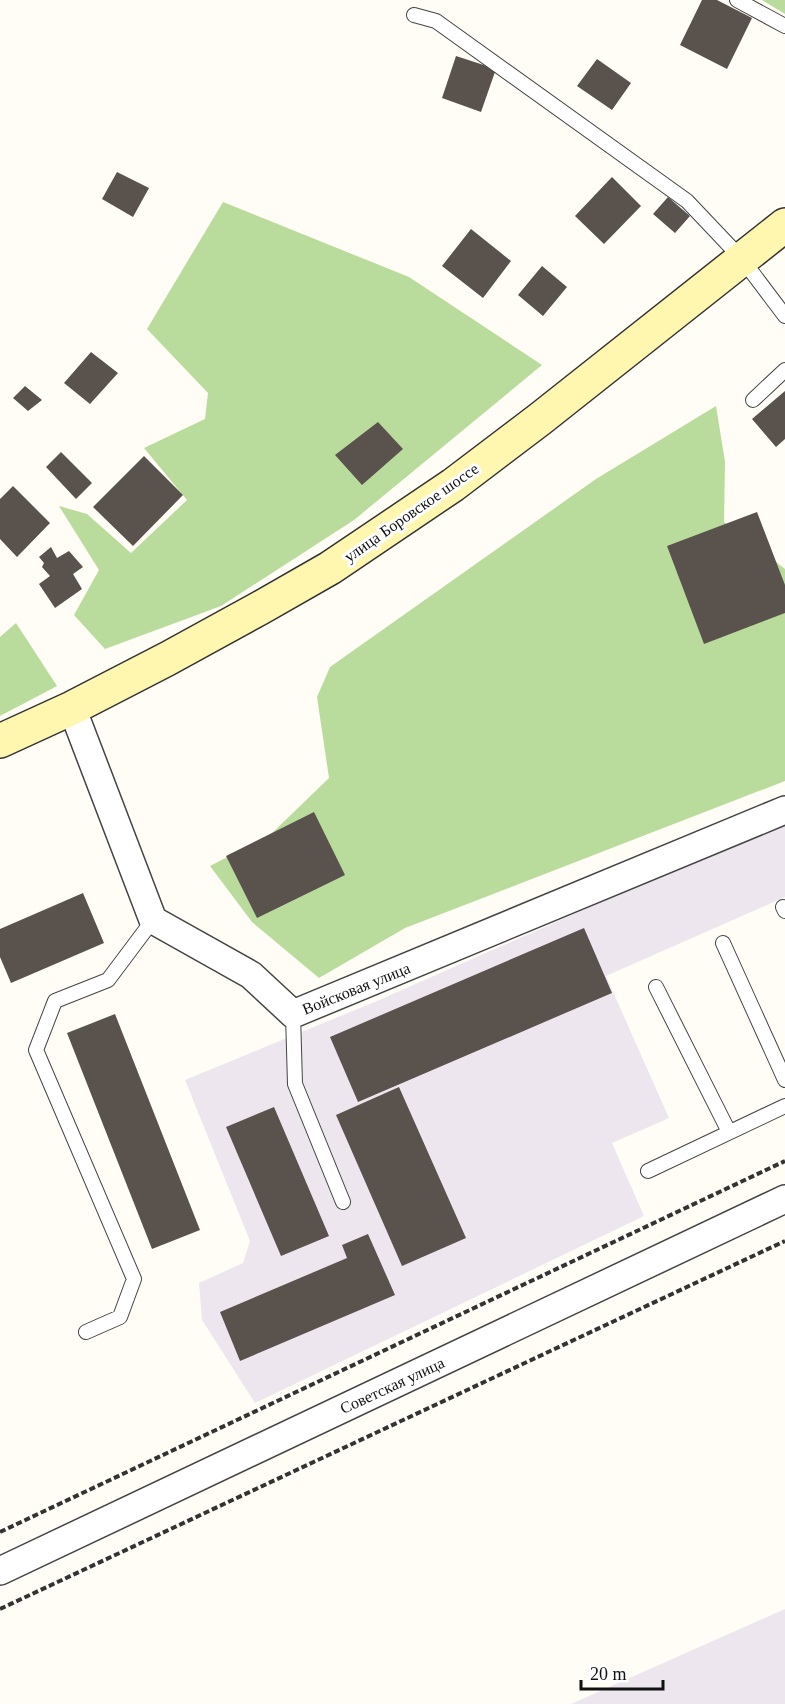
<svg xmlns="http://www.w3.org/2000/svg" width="785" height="1704" viewBox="0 0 785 1704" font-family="'Times New Roman',serif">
  <rect width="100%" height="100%" fill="#fffdf5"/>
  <path fill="#eee6ef" d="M 785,821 L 785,897 L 606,976 L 669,1118 L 612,1143 L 644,1216 L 255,1403 L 202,1320 L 199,1283 L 243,1263 L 250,1241 L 185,1080 L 377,1001 Z
    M 785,1609 L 785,1704 L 571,1704 Z"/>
  <path fill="#b9dc9c" d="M 762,0 L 785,0 L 785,14 Z
    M 223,202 L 409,277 L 542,365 L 354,520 L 221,606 L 105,649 L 74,615 L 99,570 L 59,506 L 87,514 L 131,553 L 187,500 L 144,448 L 205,419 L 208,393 L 147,329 Z
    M 716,406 L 725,462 L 724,522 L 785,569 L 785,781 L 405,928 L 319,978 L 252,922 L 210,866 L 270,835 L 329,778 L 317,697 L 330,667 L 596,479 Z
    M 16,623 L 57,686 L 0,716 L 0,637 Z"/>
  <path fill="#5a524d" d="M 702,0 L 717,0 L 752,18 L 727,69 L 680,45 Z
    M 456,56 L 496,69 L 481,112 L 442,98 Z
    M 597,59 L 631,83 L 612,110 L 577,86 Z
    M 117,172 L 149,188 L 133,217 L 102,199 Z
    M 612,177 L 641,206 L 604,244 L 575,216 Z
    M 668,197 L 690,216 L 675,233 L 653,214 Z
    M 471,229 L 511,261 L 483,298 L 442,266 Z
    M 542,266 L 567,287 L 543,316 L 518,295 Z
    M 91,352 L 118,373 L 90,404 L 64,383 Z
    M 25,386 L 42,400 L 28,411 L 13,398 Z
    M 785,391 L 785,439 L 776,447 L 752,419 Z
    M 378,422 L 403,449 L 362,485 L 335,455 Z
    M 61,452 L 92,483 L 76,499 L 46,467 Z
    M 144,456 L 183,495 L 133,546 L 93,507 Z
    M 13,486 L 50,523 L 17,557 L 0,539 L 0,499 Z
    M 757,512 L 785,585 L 785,613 L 704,644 L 667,546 Z
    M 51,547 L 57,558 L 69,551 L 83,567 L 73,574 L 82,589 L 55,608 L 39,584 L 50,576 L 42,567 L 44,563 L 39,557 Z
    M 314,812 L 345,875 L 257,918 L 226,856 Z
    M 83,893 L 104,943 L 11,983 L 0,957 L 0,929 Z
    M 584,928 L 612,993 L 358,1102 L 330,1037 Z
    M 115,1014 L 200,1230 L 152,1249 L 67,1033 Z
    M 399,1087 L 466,1238 L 402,1266 L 336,1115 Z
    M 274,1107 L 329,1236 L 281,1256 L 226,1127 Z
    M 368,1234 L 395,1295 L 240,1361 L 220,1312 L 347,1258 L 342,1245 Z"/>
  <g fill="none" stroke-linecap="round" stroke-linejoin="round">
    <defs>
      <path id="lane" d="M 737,0 L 785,26
        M 414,15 L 436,21 L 687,201 L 742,259 L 785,316
        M 753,400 L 785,370
        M 783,907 L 785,911
        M 723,943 L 785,1080
        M 656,987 L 729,1132
        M 293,1014 L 295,1084 L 343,1202
        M 648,1171 L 785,1106
        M 86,1332 L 120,1317 L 134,1279 L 36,1050 L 55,1001 L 108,980 L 153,920"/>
      <path id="street" d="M 72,708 L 153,920 L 251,975 L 293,1014 L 785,810
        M 0,1571 L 785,1199"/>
      <path id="secondary" d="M 0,741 L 72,708 L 167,659 L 260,608 L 330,568 L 453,485 L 540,419 L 785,225"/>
    </defs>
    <use href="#lane" stroke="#444" stroke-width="16"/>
    <use href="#street" stroke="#444" stroke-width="30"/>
    <use href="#secondary" stroke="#333" stroke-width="36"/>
    <path stroke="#333" stroke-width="4" stroke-dasharray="6 3" stroke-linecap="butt" d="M 0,1532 L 785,1161
      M 0,1609 L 785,1241"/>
    <use href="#lane" stroke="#fff" stroke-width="14"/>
    <use href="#street" stroke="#fff" stroke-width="27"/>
    <use href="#secondary" stroke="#fff6b0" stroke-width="33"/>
  </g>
  <g text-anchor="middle" stroke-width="6" stroke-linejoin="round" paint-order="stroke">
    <g font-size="16" fill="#111" stroke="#fff">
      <text transform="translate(411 512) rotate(-35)" y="6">улица Боровское шоссе</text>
      <text transform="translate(356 988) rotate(-22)" y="6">Войсковая улица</text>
      <text transform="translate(392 1385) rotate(-25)" y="6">Советская улица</text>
    </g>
  </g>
  <path d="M581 1680v9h82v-9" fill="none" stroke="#111111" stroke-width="3"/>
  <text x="590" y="1680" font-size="18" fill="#111111" stroke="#ffffff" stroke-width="4.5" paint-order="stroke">20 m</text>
</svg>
